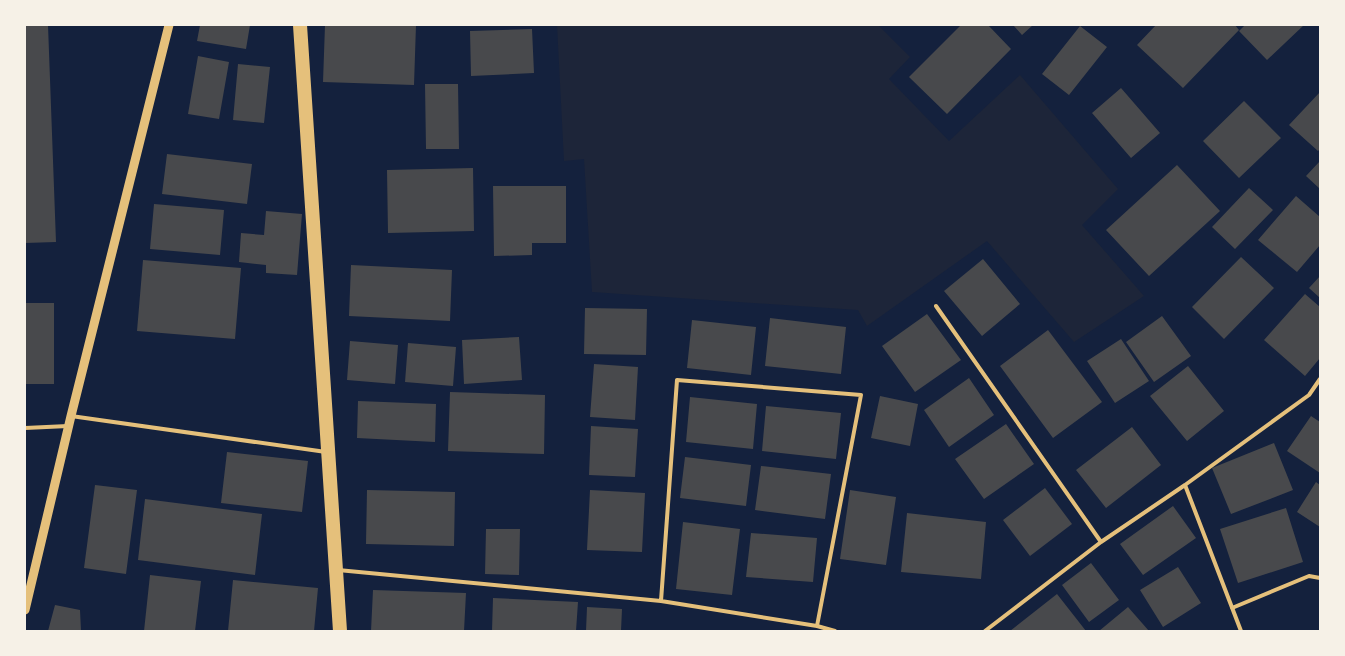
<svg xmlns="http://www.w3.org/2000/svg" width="1345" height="656" viewBox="0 0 1345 656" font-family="'Open Sans',sans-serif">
  <rect width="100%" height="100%" fill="#14213d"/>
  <path fill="#1d2539" d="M 557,25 L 878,25 L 910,57 L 889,79 L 949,141 L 1020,75 L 1118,189 L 1082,225 L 1144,296 L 1074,342 L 987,241 L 867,326 L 858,310 L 592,292 L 584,159 L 564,161 Z"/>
  <path fill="#48494c" d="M 25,25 L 48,25 L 56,242 L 25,243 Z
    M 200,25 L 250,25 L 246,49 L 197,41 Z
    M 325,25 L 416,25 L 414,85 L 323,82 Z
    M 961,25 L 988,25 L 1011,49 L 947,114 L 909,77 Z
    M 1013,25 L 1033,25 L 1022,35 Z
    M 1156,25 L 1235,25 L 1239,30 L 1183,88 L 1137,45 Z
    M 1245,25 L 1304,25 L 1267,60 L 1239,31 Z
    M 1080,26 L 1107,47 L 1069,95 L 1042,74 Z
    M 532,29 L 534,73 L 471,76 L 470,31 Z
    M 198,56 L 229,62 L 219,119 L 188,114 Z
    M 238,64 L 270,67 L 264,123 L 233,120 Z
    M 425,84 L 458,84 L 459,149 L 426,149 Z
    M 1121,88 L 1160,133 L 1131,158 L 1092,113 Z
    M 1320,92 L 1320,149 L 1318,151 L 1289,125 Z
    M 1244,101 L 1281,138 L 1239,178 L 1203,141 Z
    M 167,154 L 252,164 L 247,204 L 162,194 Z
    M 1320,161 L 1320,189 L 1306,176 Z
    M 1177,165 L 1220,211 L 1149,276 L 1106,230 Z
    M 473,168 L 474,231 L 388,233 L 387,170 Z
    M 493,186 L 566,186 L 566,243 L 532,243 L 532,255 L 494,256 Z
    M 1249,188 L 1273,210 L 1235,249 L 1212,227 Z
    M 1296,196 L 1320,217 L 1320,245 L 1297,272 L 1258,240 Z
    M 154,204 L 224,210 L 220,255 L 150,249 Z
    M 266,211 L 302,214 L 297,275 L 266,273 L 266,265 L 239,262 L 241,233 L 264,235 Z
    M 1241,257 L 1274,288 L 1224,339 L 1192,307 Z
    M 983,259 L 1020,304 L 982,336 L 944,291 Z
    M 143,260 L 241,268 L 235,339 L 137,331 Z
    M 351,265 L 452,270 L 450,321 L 349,316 Z
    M 1320,276 L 1320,298 L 1309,288 Z
    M 1305,294 L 1320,307 L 1320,358 L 1305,376 L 1264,340 Z
    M 25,303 L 54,303 L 54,384 L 25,384 Z
    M 585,308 L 647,309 L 646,355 L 584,354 Z
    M 927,314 L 961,360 L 915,392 L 882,346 Z
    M 1162,316 L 1191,356 L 1154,382 L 1126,342 Z
    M 770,318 L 846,327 L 841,374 L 765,366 Z
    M 692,320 L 756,327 L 751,375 L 687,368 Z
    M 1048,330 L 1102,402 L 1053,438 L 1000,366 Z
    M 519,337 L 522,380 L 464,384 L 462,340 Z
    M 1121,339 L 1149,381 L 1115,403 L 1087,361 Z
    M 350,341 L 398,345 L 395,384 L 347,380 Z
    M 408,343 L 456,347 L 453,386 L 405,382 Z
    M 594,364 L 638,367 L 635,420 L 590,417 Z
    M 1188,366 L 1224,411 L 1187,441 L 1150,396 Z
    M 969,378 L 994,415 L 949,447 L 924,410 Z
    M 450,392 L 545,395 L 544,454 L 448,451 Z
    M 880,396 L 918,404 L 910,446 L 871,438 Z
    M 690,397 L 757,404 L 753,449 L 686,442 Z
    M 358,401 L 436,404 L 435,442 L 357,438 Z
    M 766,406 L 841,413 L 836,459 L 762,451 Z
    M 1311,416 L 1320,422 L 1320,473 L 1287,451 Z
    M 1006,424 L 1034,464 L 984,499 L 955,459 Z
    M 591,426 L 638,429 L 635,477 L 589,475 Z
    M 1132,427 L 1161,465 L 1106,508 L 1076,470 Z
    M 1274,443 L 1293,490 L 1231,514 L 1212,468 Z
    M 227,452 L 308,461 L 302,512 L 221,503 Z
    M 685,457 L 751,465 L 746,506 L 680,498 Z
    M 761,466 L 831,474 L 825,519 L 755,510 Z
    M 1316,482 L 1320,485 L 1320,527 L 1297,512 Z
    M 95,485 L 137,490 L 126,574 L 84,568 Z
    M 1045,488 L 1072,524 L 1030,556 L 1003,520 Z
    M 367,490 L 455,492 L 454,546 L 366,544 Z
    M 590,490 L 645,493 L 642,552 L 587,550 Z
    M 850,490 L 896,497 L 886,565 L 840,559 Z
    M 145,499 L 262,514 L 255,575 L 138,560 Z
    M 1173,506 L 1196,538 L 1143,575 L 1120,544 Z
    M 1286,508 L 1303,562 L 1238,583 L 1220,529 Z
    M 907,513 L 986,522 L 981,579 L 901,572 Z
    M 683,522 L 740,529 L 732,595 L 676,589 Z
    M 486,529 L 520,529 L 519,575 L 485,574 Z
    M 751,533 L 817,538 L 813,582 L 746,577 Z
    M 1091,563 L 1119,600 L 1089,622 L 1062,585 Z
    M 1178,567 L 1201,603 L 1163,627 L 1140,590 Z
    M 150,575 L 201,581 L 195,631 L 144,631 Z
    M 233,580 L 318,588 L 314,631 L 228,631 Z
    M 373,590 L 466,593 L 464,631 L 371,631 Z
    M 1057,594 L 1086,631 L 1010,631 Z
    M 493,598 L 578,602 L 576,631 L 492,631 Z
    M 55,605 L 80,610 L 81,631 L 48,631 Z
    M 587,607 L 622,609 L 621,631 L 586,631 Z
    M 1128,607 L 1149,631 L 1099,631 Z"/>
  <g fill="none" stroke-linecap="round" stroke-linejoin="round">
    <path stroke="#e5c07b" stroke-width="4" d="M 936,306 L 1101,542
      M 71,416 L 326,452
      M 25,428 L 68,426
      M 1185,485 L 1241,631
      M 338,570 L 661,601 L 817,626 L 835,631
      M 661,601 L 677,380 L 861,395 L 817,626
      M 1232,608 L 1309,576 L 1320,578
      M 985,631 L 1101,542 L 1185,485 L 1309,395 L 1320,379"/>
    <path stroke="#e5c07b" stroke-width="9" d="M 25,610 L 71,416 L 169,25"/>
    <path stroke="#e5c07b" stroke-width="14" d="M 300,25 L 340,631"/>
  </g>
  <rect width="1345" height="656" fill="none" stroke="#f6f1e7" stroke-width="52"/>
</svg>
